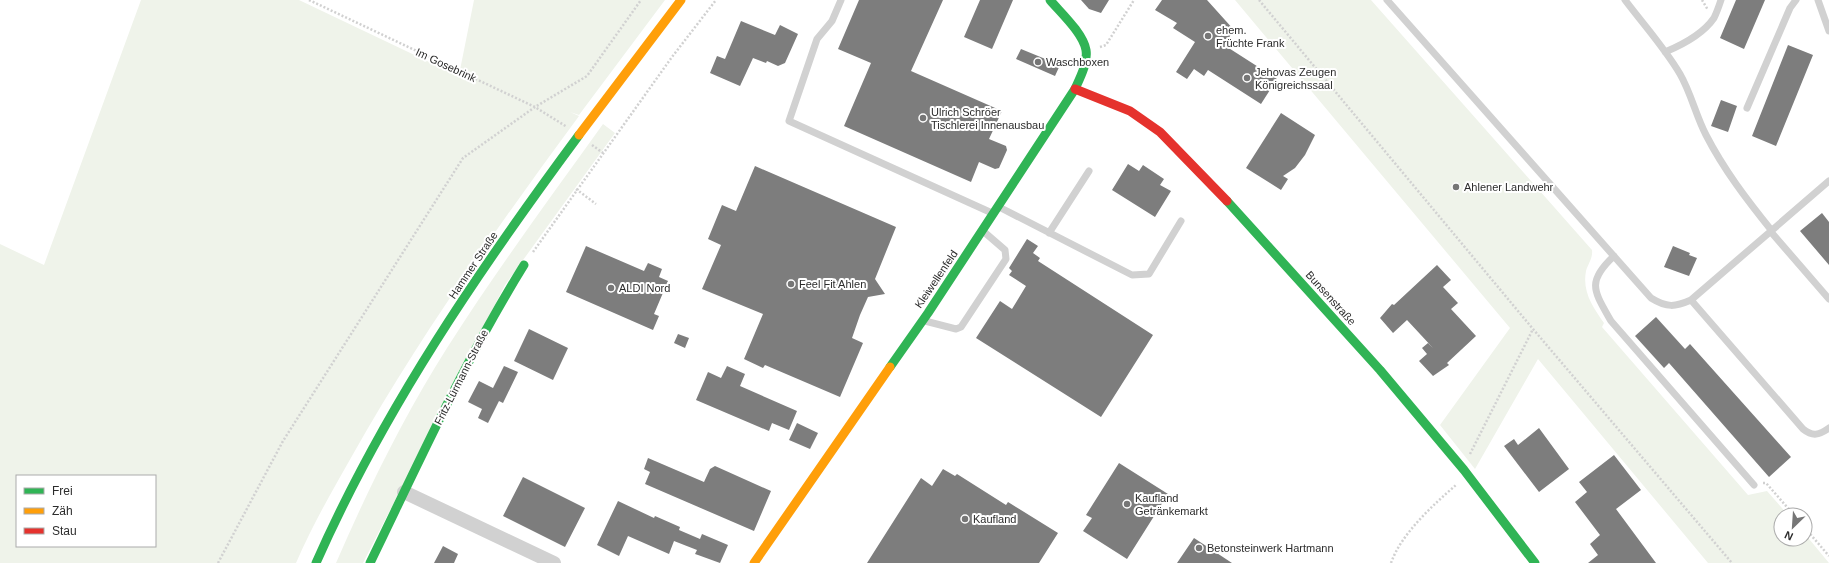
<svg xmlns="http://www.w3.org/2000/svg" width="1829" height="563" viewBox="0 0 1829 563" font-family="Helvetica,sans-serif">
  <rect width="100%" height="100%" fill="#fff"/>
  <path fill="#eff3ea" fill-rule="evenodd" d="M 141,0 L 299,0 L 467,80 L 470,76 L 460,70 L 474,0 L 665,0 L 579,115 L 570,112 L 579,116 C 498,226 419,337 352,456 C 332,491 312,526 296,563 L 0,563 L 0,244 L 44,265 ZM 17,476 L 155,476 L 155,546 L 17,546 Z
    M 1235,0 L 1371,0 L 1592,250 C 1593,258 1588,264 1586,271 C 1582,292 1593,307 1604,323 L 1602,327 L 1748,495 L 1767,491 L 1788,515 L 1781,515 L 1781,539 L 1805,539 L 1805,534 L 1829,563 L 1708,563 L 1538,359 L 1475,469 L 1440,425 L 1510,328 Z
    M 603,124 L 615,133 L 505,285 L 363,563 L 336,563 C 368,489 404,416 447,348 C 496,271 550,198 603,124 Z"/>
  <path fill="#7d7d7d" d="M 859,0 L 943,0 L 911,71 L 1002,111 L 989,139 L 1006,146 L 1007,150 L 999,168 L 995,169 L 979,162 L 971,182 L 844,126 L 871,63 L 838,49 Z
    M 980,0 L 1013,0 L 992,49 L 964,37 Z
    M 1081,0 L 1109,0 L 1101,13 L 1089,9 Z
    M 1162,0 L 1207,0 L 1234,30 L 1224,45 L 1277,79 L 1261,104 L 1208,70 L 1204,76 L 1194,69 L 1187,79 L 1176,72 L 1195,42 L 1173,28 L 1177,23 L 1155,10 Z
    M 1736,0 L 1765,0 L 1744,49 L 1720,38 Z
    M 741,21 L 775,35 L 780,25 L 798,34 L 785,63 L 778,66 L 767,61 L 766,63 L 753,58 L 740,86 L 710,73 L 717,56 L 725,59 Z
    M 1788,45 L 1813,55 L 1776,146 L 1752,136 Z
    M 1021,49 L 1060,65 L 1055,76 L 1016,59 Z
    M 1721,100 L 1737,106 L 1728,132 L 1711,126 Z
    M 1281,113 L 1315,135 L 1305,155 L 1295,168 L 1283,176 L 1288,179 L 1281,190 L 1246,168 Z
    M 1128,164 L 1139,171 L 1143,165 L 1164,179 L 1160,185 L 1171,191 L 1155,217 L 1112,190 Z
    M 755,166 L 896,227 L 875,279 L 885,294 L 868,297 L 860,315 L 852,338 L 863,343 L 840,397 L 765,365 L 763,368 L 744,359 L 763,314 L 702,289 L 721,245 L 708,239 L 722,205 L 736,211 Z
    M 1822,213 L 1829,222 L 1829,265 L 1800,231 Z
    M 1027,239 L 1038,246 L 1033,253 L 1040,258 L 1038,261 L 1153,335 L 1101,417 L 976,338 L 1000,301 L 1012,309 L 1026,286 L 1009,275 L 1012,271 L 1009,268 Z
    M 586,246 L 644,271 L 648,263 L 662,269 L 659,277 L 668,281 L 654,314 L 659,316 L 653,330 L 566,292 Z
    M 1673,246 L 1690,253 L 1689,255 L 1697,258 L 1689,276 L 1664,267 Z
    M 1437,265 L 1451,280 L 1443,287 L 1458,303 L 1451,309 L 1476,336 L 1447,363 L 1449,365 L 1433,376 L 1419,361 L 1427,354 L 1422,348 L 1428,343 L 1433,348 L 1407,320 L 1393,333 L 1380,318 L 1392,304 L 1394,305 Z
    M 1656,317 L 1685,349 L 1690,344 L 1791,457 L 1769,477 L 1669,363 L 1664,368 L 1635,336 Z
    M 529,329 L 568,348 L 553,380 L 514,361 Z
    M 678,334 L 689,338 L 685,348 L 674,343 Z
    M 504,366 L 518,372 L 503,403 L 499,401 L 488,423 L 478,418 L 482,409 L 468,402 L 479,381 L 493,388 Z
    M 727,366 L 745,374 L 740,386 L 797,411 L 789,430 L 772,423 L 769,431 L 696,400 L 708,372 L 721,378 Z
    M 797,423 L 818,433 L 810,449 L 789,440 Z
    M 1539,428 L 1569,469 L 1539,492 L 1504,446 L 1514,439 L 1518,445 Z
    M 1614,455 L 1641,490 L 1616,509 L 1656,563 L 1588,563 L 1598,555 L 1590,544 L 1600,535 L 1575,502 L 1587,492 L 1579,482 Z
    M 648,458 L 704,482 L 710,469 L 715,466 L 771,491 L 754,531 L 645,484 L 650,472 L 644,469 Z
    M 1119,463 L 1168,494 L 1127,559 L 1083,531 L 1092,518 L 1086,515 Z
    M 943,469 L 955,476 L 957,474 L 1006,505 L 1008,502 L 1058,533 L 1039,563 L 867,563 L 921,478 L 932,486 Z
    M 523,477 L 585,508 L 565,547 L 503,516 Z
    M 618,501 L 654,518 L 655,516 L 680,527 L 679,530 L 700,539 L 702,534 L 728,545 L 720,563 L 698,555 L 695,554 L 697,550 L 674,541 L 669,554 L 628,536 L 619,556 L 597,545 Z
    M 1194,538 L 1232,563 L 1177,563 Z
    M 443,546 L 458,554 L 454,563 L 434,563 Z"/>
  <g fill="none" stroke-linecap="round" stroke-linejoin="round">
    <path stroke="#d1d1d1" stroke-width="2.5" stroke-dasharray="2 2" stroke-linecap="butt" d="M 309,0 L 535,107 L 567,127
      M 1259,0 L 1533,329 L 1732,563
      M 1702,0 L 1708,10
      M 1100,47 L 1106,45 L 1134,0
      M 592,145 L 603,153
      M 576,189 L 596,204
      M 533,252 L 672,57 L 716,0
      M 1470,454 L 1533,329
      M 1763,483 L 1766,483 L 1794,515
      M 1805,528 L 1829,556
      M 218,563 L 283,441 L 463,158 L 535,107 L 587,76 L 641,0
      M 1391,563 C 1401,534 1433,505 1456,485"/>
    <path stroke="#d1d1d1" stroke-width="7" d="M 841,0 L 832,21 L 817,39 L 789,121 L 992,213
      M 1387,0 L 1651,298 C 1667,308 1675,307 1691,300 L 1803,429 C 1813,437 1819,435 1829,428
      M 1625,0 C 1643,24 1664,47 1680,74 C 1691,93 1696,116 1706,135 C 1724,170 1747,200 1772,231
      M 1818,0 L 1829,31
      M 1665,52 C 1682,45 1703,34 1714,18 C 1717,12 1719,6 1721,0
      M 1747,108 L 1790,8 L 1796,0
      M 999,207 L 1132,275 L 1149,274 L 1181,221
      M 1771,232 L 1829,299
      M 1049,233 L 1089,171
      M 1614,256 C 1586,282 1594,291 1611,321 L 1754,485
      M 1691,300 L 1829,181
      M 925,321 L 956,329 L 961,327 L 1006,259 L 1005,250 L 983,231"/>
    <path stroke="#d1d1d1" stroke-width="14" d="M 404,492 L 554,563"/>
    <path stroke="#30b455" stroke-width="9" d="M 1227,201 L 1380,370 L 1464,470 L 1535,563
      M 890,367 L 928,313 L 1075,89 C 1080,78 1088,63 1086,50 C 1083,33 1061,13 1050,0
      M 316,563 C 384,409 479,270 579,135
      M 370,563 C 419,462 465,360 524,265"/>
    <path stroke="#ff9f0a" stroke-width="9" d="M 579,135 L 681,0
      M 754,563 L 890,367"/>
    <path stroke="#e5322d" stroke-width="9" d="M 1075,89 L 1130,111 L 1160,132 L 1227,201"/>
  </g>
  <g fill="#767676" stroke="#fff" stroke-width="1.5">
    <circle cx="1208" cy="36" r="4"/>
    <circle cx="1038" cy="62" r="4"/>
    <circle cx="1247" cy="78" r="4"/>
    <circle cx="923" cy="118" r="4"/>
    <circle cx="1456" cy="187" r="4"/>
    <circle cx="791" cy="284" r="4"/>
    <circle cx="611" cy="288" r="4"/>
    <circle cx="1127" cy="504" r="4"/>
    <circle cx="965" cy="519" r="4"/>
    <circle cx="1199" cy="548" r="4"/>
  </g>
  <g text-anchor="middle" stroke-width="4" stroke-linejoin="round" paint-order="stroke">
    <g font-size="11" fill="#2c2c2c" stroke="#fff" text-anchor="start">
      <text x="1216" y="34">ehem.<tspan x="1216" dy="13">Früchte Frank</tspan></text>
      <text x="1046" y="66">Waschboxen</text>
      <text x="1255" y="76">Jehovas Zeugen<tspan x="1255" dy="13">Königreichssaal</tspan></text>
      <text x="931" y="116">Ulrich Schröer<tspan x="931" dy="13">Tischlerei Innenausbau</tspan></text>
      <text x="1464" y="191">Ahlener Landwehr</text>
      <text x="799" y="288">Feel Fit Ahlen</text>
      <text x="619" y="292">ALDI Nord</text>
      <text x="1135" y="502">Kaufland<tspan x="1135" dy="13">Getränkemarkt</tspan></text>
      <text x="973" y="523">Kaufland</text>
      <text x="1207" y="552">Betonsteinwerk Hartmann</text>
    </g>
    <g font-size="11" fill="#2c2c2c" stroke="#fff">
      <text transform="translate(446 65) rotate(25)" y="4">Im Gosebrink</text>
      <text transform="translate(473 265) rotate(-56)" y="4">Hammer Straße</text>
      <text transform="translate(936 279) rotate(-56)" y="4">Kleiwellenfeld</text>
      <text transform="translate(1331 298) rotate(48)" y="4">Bunsenstraße</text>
      <text transform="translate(461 377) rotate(-63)" y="4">Fritz-Lürmann-Straße</text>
    </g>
  </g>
  <rect x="16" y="475" width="140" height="72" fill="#ffffff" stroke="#ababab"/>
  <rect x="24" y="488" width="20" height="6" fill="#30b455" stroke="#ababab"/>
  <text x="52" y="495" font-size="12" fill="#2c2c2c">Frei</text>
  <rect x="24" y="508" width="20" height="6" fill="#ff9f0a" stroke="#ababab"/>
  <text x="52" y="515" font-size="12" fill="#2c2c2c">Zäh</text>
  <rect x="24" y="528" width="20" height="6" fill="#e5322d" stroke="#ababab"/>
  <text x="52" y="535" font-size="12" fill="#2c2c2c">Stau</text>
  <g transform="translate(1793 527) rotate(205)"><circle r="19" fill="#ffffff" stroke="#ababab"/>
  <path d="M0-3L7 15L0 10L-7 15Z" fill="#767676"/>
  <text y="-6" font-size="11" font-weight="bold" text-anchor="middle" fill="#2c2c2c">N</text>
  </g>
</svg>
